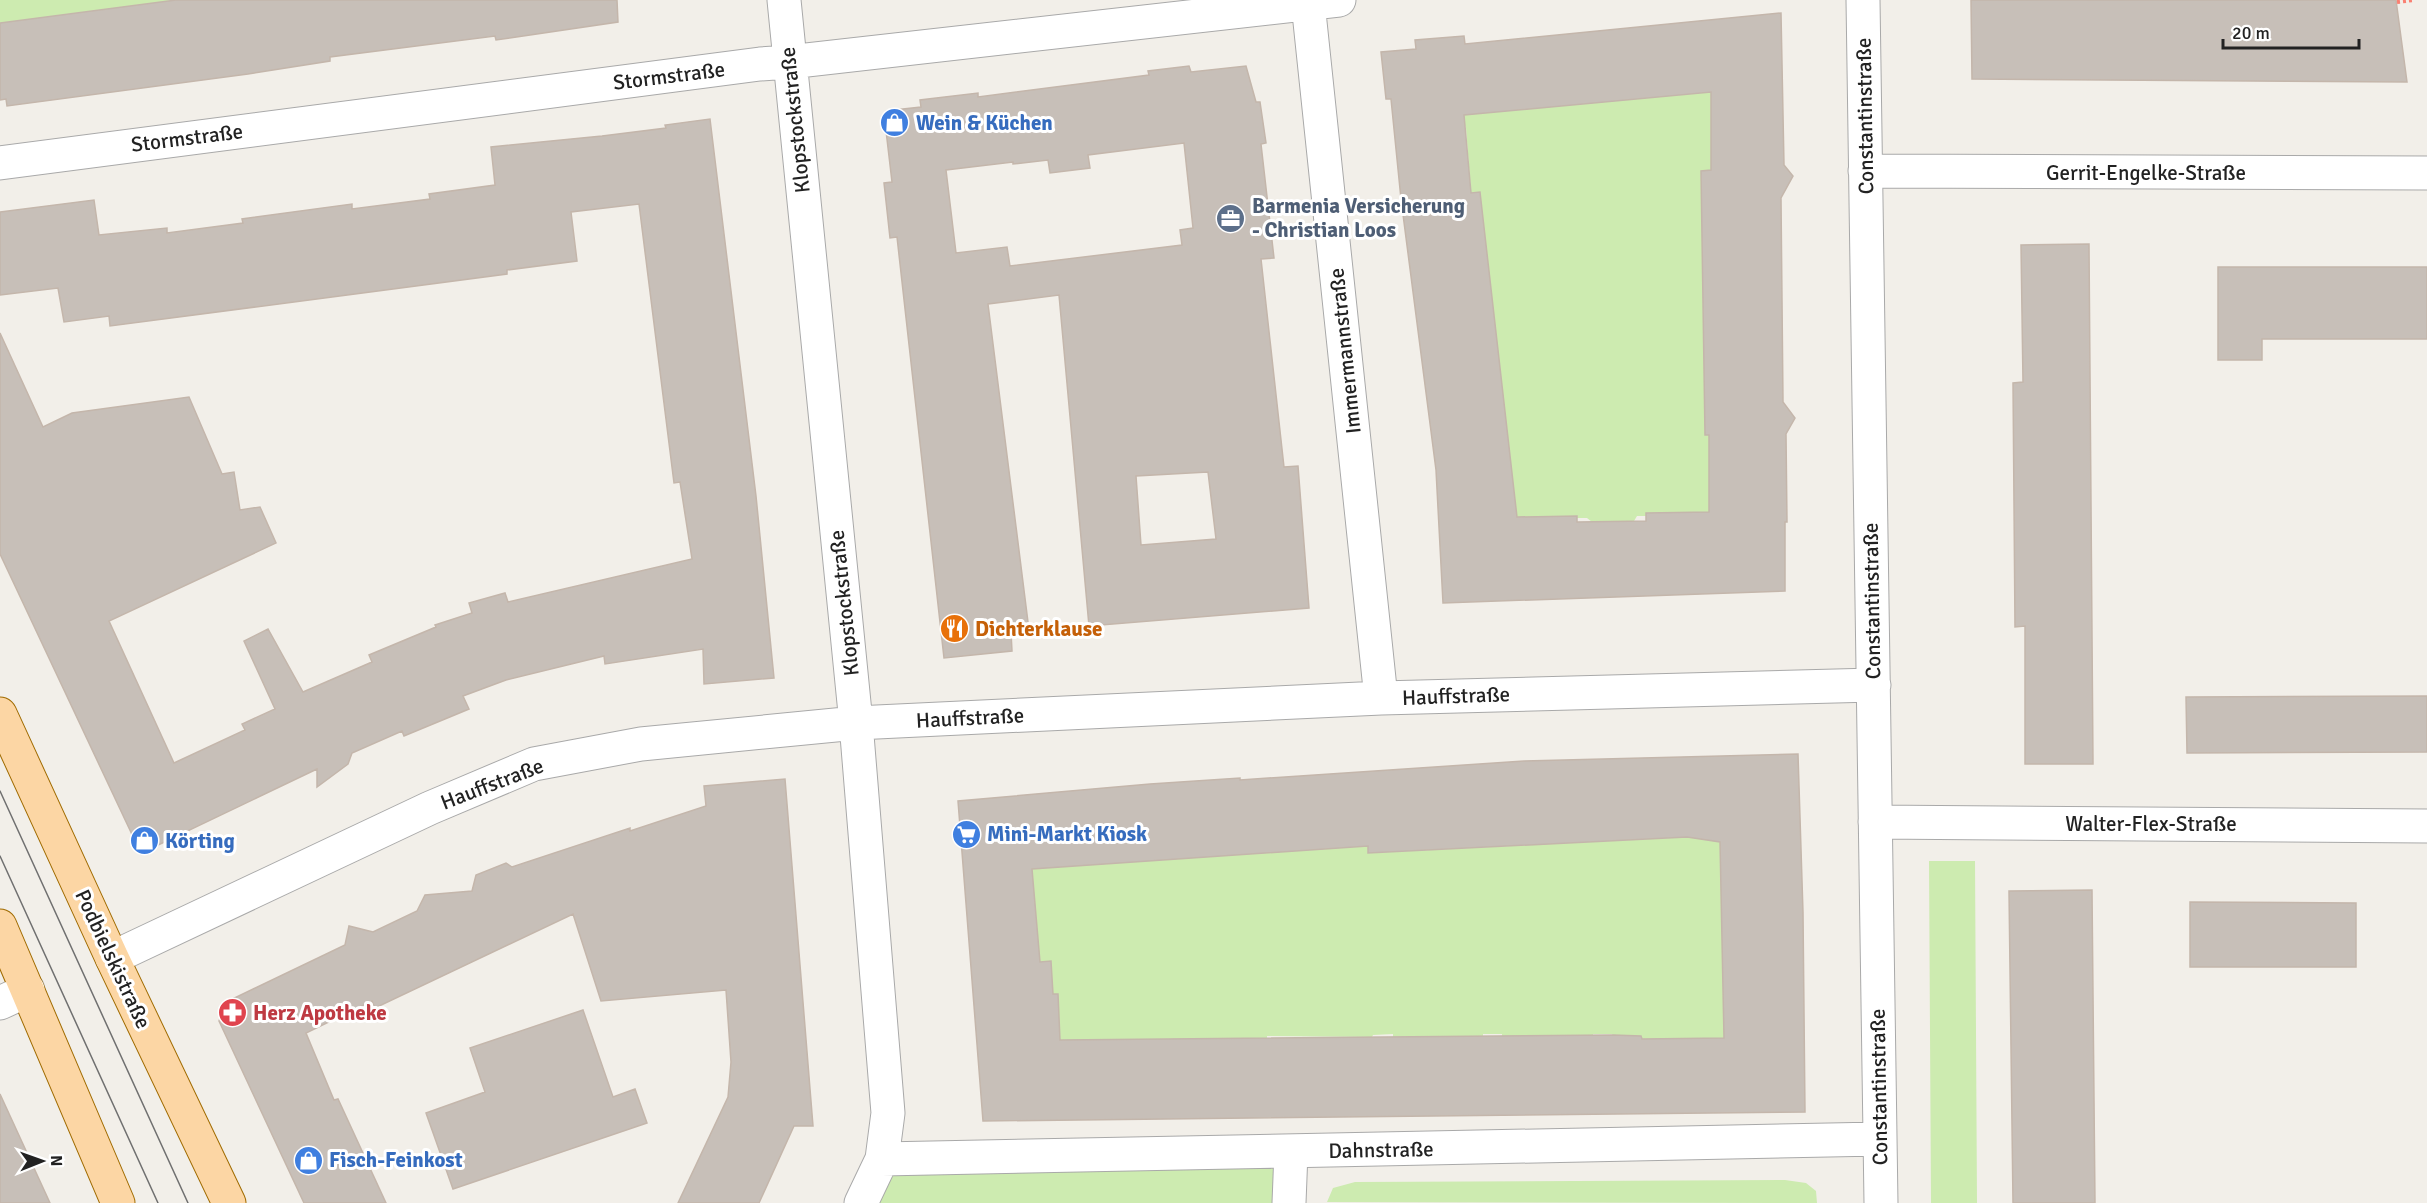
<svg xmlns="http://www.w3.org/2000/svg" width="2427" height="1203" viewBox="0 0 2427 1203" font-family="Signika,sans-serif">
  <rect width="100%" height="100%" fill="#f2efe9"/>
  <path fill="#cdebb0" d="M 0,0 L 176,0 L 0,23 Z
    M 1711,88 L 1711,170 L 1701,172 L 1705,434 L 1709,435 L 1714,519 L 1667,513 L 1646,513 L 1646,516 L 1637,516 L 1634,521 L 1592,522 L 1587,518 L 1577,518 L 1577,516 L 1513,525 L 1479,192 L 1471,193 L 1466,128 L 1460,114 Z
    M 1729,835 L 1736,1044 L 1642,1041 L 1641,1036 L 1613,1036 L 1612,1034 L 1593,1034 L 1593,1036 L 1502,1037 L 1502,1034 L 1483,1034 L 1483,1036 L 1393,1037 L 1393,1034 L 1373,1035 L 1372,1037 L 1267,1036 L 1267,1038 L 1057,1046 L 1058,994 L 1053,994 L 1040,962 L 1031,863 L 1368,846 L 1369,853 Z
    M 1929,861 L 1975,861 L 1977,1203 L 1931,1203 Z
    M 1291,1152 L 1289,1203 L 861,1203 L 882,1159 Z
    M 1785,1180 L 1806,1183 L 1816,1191 L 1817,1203 L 1327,1202 L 1333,1188 L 1355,1182 Z"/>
  <path fill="#c7bfb8" stroke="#c4b6ab" stroke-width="1.5" fill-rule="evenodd" d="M 176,0 L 617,0 L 618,22 L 496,40 L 495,36 L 330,57 L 330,61 L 248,74 L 7,106 L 6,99 L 0,100 L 0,23 Z
    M 1971,0 L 2396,0 L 2407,82 L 1972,79 Z
    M 1781,13 L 1784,165 L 1793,176 L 1781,198 L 1783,402 L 1795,418 L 1786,434 L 1787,522 L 1785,522 L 1785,591 L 1443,603 L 1436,470 L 1401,199 L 1391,99 L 1386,99 L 1381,52 L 1416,49 L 1415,40 L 1464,36 L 1465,44 ZM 1711,92 L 1711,170 L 1701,171 L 1705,435 L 1709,435 L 1709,512 L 1646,513 L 1646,521 L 1577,522 L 1577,516 L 1517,517 L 1480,192 L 1471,193 L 1464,115 Z
    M 1189,66 L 1191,72 L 1246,66 L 1256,102 L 1260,102 L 1266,143 L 1261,144 L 1274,258 L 1261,259 L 1284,467 L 1298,466 L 1309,608 L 1089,626 L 1059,295 L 988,304 L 1029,630 L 1011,632 L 1012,651 L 944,658 L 897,237 L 890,238 L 884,183 L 892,182 L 885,122 L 894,110 L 921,107 L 920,100 L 978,93 L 978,97 L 1149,75 L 1148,71 ZM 1184,143 L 1193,228 L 1180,230 L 1182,245 L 1010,266 L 1007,247 L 956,253 L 946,170 L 1013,162 L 1013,164 L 1048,160 L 1050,173 L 1090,168 L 1088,155 ZM 1208,472 L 1216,539 L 1141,545 L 1136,476 Z
    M 710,119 L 756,496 L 774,678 L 704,684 L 703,649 L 605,664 L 604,656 L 506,680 L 463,696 L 469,709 L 404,736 L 402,731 L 352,753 L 348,764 L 317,787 L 317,769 L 150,849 L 136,843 L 0,554 L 0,333 L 43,427 L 72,413 L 189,397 L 222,474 L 234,472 L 240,510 L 260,507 L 276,543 L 109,621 L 174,763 L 245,730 L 242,724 L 275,709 L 244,641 L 268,629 L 303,692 L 372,662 L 369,655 L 436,627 L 435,625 L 472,613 L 469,603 L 505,593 L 508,602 L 692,559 L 680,482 L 674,483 L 639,204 L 571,212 L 577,261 L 507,270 L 507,274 L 110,326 L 109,316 L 64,322 L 58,288 L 0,295 L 0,212 L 94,200 L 99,235 L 167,228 L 167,233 L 243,223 L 242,219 L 352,204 L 352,209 L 430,199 L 429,194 L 495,185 L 491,147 L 602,136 L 666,128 L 665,125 Z
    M 2089,244 L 2093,764 L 2025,764 L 2025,626 L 2015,627 L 2013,383 L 2023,382 L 2021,245 Z
    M 2218,267 L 2427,267 L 2427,339 L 2262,339 L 2262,360 L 2218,360 Z
    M 2427,696 L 2427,752 L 2187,753 L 2186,697 Z
    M 1798,754 L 1803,912 L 1805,1112 L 983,1121 L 958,801 L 1150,784 L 1240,778 L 1240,780 L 1524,761 ZM 1687,837 L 1720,842 L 1724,1038 L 1642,1039 L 1641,1036 L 1613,1035 L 1060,1040 L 1058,994 L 1053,994 L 1051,961 L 1040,962 L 1032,869 L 1368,846 L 1368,853 Z
    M 785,779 L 813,1126 L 794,1126 L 759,1203 L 678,1203 L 728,1097 L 731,1062 L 726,990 L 601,1001 L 573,914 L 375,1008 L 372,1001 L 306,1033 L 334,1100 L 338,1099 L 386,1203 L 304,1203 L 219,1021 L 226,1002 L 345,945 L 349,926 L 373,932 L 417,911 L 425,895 L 472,891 L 476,875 L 506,863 L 512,867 L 630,828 L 630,831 L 706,806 L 704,786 Z
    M 2092,890 L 2095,1203 L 2013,1203 L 2009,891 Z
    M 2190,902 L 2356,903 L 2356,967 L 2190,967 Z
    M 583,1010 L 613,1097 L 635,1089 L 647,1123 L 453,1189 L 426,1113 L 485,1092 L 470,1048 Z
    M 0,1094 L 50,1203 L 0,1203 Z"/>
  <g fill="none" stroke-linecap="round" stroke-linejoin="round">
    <defs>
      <path id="minor" d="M 784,0 L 856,723 L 888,1113 L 882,1159 L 861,1203
        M 1863,0 L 1881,1203
        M 1308,3 L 1381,698
        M 0,163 L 760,64 L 789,62 L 1339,0
        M 1865,171 L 2427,173
        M 1875,822 L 2427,826
        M 112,958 L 430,808 L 534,764 L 641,744 L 856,723 L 1381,698 L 1874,685
        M 0,1003 L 28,990
        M 882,1159 L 1880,1139
        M 1289,1203 L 1291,1152"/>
      <path id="major" d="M 0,714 L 112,958 L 229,1203
        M 0,926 L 118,1203"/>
    </defs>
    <use href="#minor" stroke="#a9a9a9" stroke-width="35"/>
    <use href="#major" stroke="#a06b00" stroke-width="35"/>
    <path stroke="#fa8072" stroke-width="4" stroke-dasharray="3 3" stroke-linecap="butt" d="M 2397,2 L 2414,0"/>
    <use href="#minor" stroke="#fff" stroke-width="33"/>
    <use href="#major" stroke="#fcd6a4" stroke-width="33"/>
    <path stroke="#707070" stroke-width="1.5" d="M 0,791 L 188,1203
      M 0,856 L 158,1203"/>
  </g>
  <defs>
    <symbol id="shop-disc" viewBox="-11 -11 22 22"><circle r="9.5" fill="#3f7fe0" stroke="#fff"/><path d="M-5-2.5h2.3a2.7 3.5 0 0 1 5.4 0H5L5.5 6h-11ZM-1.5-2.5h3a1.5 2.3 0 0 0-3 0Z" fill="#fff"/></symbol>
    <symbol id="office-disc" viewBox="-11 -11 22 22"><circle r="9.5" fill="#5c6f8a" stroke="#fff"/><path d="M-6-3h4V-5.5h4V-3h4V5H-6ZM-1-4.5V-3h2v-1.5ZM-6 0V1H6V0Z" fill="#fff"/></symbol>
    <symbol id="restaurant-disc" viewBox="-11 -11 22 22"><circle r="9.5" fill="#e8710a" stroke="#fff"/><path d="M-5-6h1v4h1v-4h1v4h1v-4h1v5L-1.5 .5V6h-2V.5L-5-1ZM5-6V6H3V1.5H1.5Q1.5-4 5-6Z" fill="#fff"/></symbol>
    <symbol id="supermarket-disc" viewBox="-11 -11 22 22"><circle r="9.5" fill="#3f7fe0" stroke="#fff"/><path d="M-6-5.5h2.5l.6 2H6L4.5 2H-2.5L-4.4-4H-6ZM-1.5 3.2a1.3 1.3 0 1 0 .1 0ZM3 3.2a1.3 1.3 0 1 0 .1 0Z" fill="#fff"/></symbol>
    <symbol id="pharmacy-disc" viewBox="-11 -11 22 22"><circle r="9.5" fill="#e0444e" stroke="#fff"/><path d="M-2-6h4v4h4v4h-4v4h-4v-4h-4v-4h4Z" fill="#fff"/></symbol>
  </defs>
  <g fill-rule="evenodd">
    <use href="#shop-disc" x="878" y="106" width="33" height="33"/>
    <use href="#office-disc" x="1214" y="202" width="33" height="33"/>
    <use href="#restaurant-disc" x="938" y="612" width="33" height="33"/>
    <use href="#supermarket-disc" x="950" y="818" width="33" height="33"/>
    <use href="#shop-disc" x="128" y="824" width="33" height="33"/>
    <use href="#pharmacy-disc" x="216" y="996" width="33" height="33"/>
    <use href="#shop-disc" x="292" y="1144" width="33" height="33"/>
  </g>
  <g text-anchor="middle" stroke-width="6" stroke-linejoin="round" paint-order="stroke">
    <g font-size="21" fill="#222" stroke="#fff">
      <text transform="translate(669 76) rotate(-7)" y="7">Stormstraße</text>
      <text transform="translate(1865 116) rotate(-91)" y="7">Constantinstraße</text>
      <text transform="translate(795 120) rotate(-96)" y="7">Klopstockstraße</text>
      <text transform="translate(187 138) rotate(-7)" y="7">Stormstraße</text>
      <text x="2146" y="180">Gerrit-Engelke-Straße</text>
      <text transform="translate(1345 351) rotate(-96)" y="7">Immermannstraße</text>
      <text transform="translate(1872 601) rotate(-91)" y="7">Constantinstraße</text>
      <text transform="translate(844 603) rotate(-96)" y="7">Klopstockstraße</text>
      <text transform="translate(1456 696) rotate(-2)" y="7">Hauffstraße</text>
      <text transform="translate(970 718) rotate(-3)" y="7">Hauffstraße</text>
      <text transform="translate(492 784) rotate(-21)" y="7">Hauffstraße</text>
      <text x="2151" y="831">Walter-Flex-Straße</text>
      <text transform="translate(113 959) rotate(65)" y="7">Podbielskistraße</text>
      <text transform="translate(1879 1087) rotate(-91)" y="7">Constantinstraße</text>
      <text transform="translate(1381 1150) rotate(-1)" y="7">Dahnstraße</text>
    </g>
    <g font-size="21" font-weight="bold" fill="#366cbe" stroke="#fff" text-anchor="start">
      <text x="916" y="130">Wein &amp; Küchen</text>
      <text x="987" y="841">Mini-Markt Kiosk</text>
      <text x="165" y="848">Körting</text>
      <text x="329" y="1167">Fisch-Feinkost</text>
    </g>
    <g font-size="21" font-weight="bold" fill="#4e5e75" stroke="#fff" text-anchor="start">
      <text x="1252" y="213">Barmenia Versicherung<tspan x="1252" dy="24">- Christian Loos</tspan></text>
    </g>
    <g font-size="21" font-weight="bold" fill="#c56008" stroke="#fff" text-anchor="start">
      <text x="975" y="636">Dichterklause</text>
    </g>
    <g font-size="21" font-weight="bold" fill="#be3a42" stroke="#fff" text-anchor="start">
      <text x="253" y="1020">Herz Apotheke</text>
    </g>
  </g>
  <g transform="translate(42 1161) rotate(89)" stroke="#ffffff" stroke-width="4.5" paint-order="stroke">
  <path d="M0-4.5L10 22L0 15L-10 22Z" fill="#222222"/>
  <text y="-9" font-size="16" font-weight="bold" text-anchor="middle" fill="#222222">N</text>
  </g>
  <path d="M2223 39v9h136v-9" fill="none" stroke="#222222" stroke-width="3"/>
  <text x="2232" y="39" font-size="18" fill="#222222" stroke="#ffffff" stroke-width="4.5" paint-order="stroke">20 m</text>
</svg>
